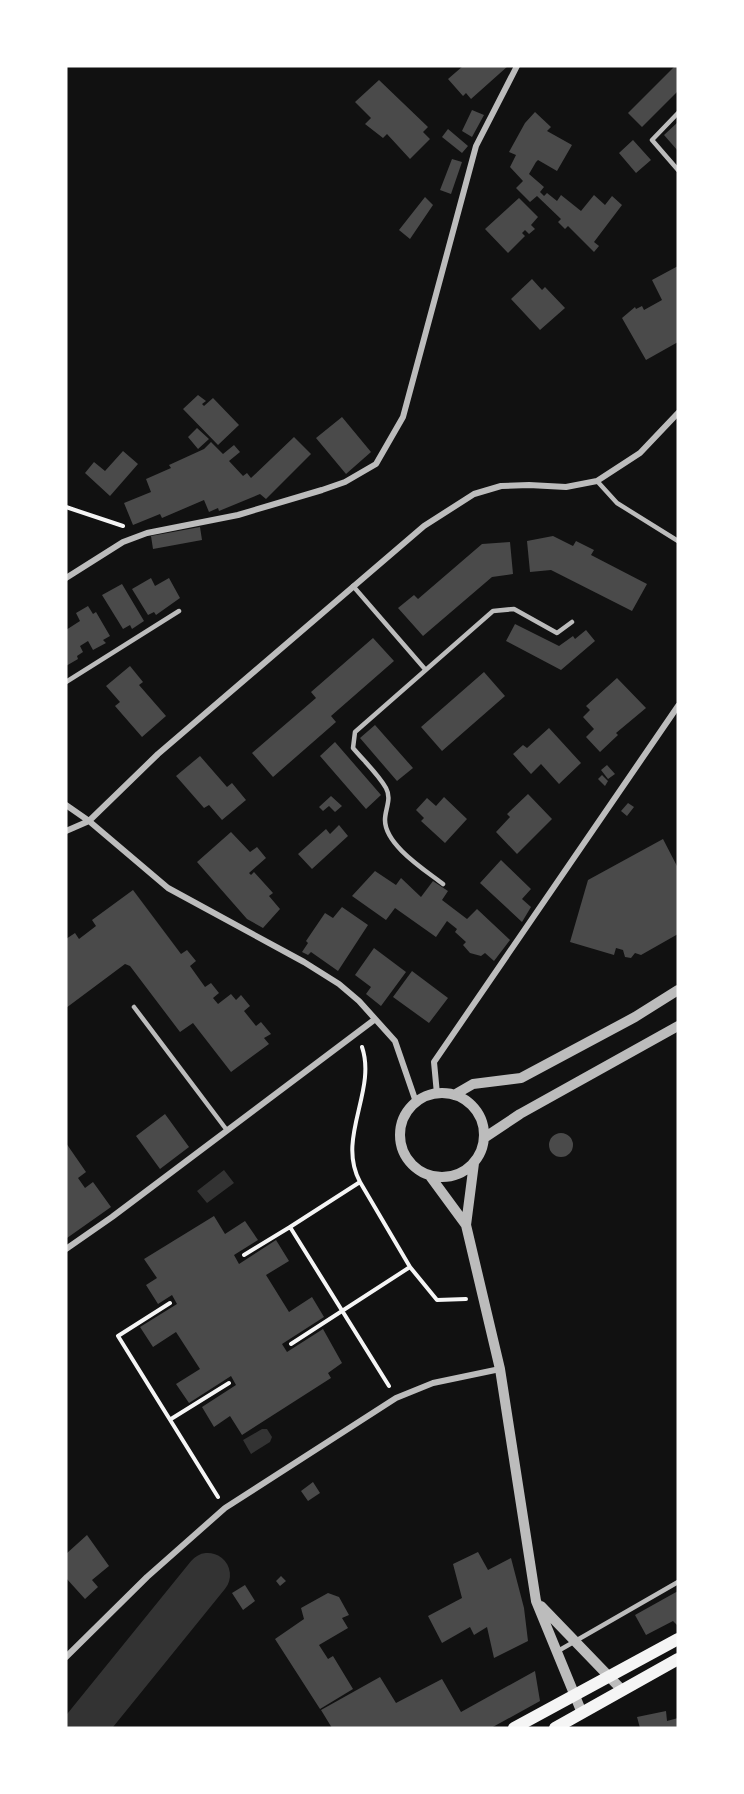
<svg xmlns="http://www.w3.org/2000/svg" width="744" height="1794" viewBox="0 0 744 1794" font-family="Poppins,sans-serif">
  <rect width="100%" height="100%" fill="#111"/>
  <path fill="#333" d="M 224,1170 L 234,1183 L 207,1203 L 197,1191 Z
    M 262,1429 L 267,1429 L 272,1437 L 270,1442 L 251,1454 L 243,1440 Z"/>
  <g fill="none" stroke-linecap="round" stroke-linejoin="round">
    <path stroke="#333" stroke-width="44" d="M 84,1728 L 208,1575"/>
  </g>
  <path fill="#4a4a4a" d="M 463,66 L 508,66 L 471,99 L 466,93 L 463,96 L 448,79 Z
    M 675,66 L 678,66 L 678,91 L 642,127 L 628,113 Z
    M 379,80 L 428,127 L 423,132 L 430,139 L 410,159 L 387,134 L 383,138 L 365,124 L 371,118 L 355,102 Z
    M 472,110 L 484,115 L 472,137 L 462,131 Z
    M 535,112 L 551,127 L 547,131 L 572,145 L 557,171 L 538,160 L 536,162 L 529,174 L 544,187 L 540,192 L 544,196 L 547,193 L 557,201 L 561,195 L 581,211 L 594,195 L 605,205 L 612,196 L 622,205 L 594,242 L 599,246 L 594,252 L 568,226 L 565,229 L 558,222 L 561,219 L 537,196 L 530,202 L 516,188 L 523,181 L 510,167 L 516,155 L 509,152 L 525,123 Z
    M 678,122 L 678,151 L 664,135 Z
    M 448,129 L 468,146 L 462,153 L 442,137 Z
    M 633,140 L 651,160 L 636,173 L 619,153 Z
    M 452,159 L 462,162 L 451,194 L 440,190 Z
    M 425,197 L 433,205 L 410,239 L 399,230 Z
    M 519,198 L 538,217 L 531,225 L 535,229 L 529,234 L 525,230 L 522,233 L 525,236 L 508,253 L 485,229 Z
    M 678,266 L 678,342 L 646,360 L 622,318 L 635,307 L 636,309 L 642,306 L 644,310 L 662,300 L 652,280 Z
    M 532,279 L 542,290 L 545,287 L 565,308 L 540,330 L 511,299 Z
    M 198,395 L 206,401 L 202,404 L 204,406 L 213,398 L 239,425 L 218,445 L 183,409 Z
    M 342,417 L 371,452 L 346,474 L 316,438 Z
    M 197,428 L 209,439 L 198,449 L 188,437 Z
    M 294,437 L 311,454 L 266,499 L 260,494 L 219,511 L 218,508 L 209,512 L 204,500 L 162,518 L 160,514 L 133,525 L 124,503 L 151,492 L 146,479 L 171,468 L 169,465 L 204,449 L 211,442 L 223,454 L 234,445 L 240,452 L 229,461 L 243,476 L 247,473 L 251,478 Z
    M 123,451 L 138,464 L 110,496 L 85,473 L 94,462 L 105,471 Z
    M 200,527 L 202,540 L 153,549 L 151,536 Z
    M 553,536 L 573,546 L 576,541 L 594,550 L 591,555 L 647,584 L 632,611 L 551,570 L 530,572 L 527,541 Z
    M 510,542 L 513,574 L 492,577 L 423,636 L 398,608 L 414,595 L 418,599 L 482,544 Z
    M 151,578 L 155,586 L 169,578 L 180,598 L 156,615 L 154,612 L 148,615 L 132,589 Z
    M 122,584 L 144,621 L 132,629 L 130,625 L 123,629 L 102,595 Z
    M 88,606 L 93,614 L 96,612 L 110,636 L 103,640 L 106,643 L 93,650 L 88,641 L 80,646 L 83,652 L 77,656 L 78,659 L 66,666 L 66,630 L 80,621 L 76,613 Z
    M 515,624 L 559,646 L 573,636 L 575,639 L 586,630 L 595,641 L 561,670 L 506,641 Z
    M 373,638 L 394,661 L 331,716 L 336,722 L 273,777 L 252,753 L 316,698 L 311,692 Z
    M 130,666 L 143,682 L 139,685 L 166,716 L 142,737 L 115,706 L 120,702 L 106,686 Z
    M 484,672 L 505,696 L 442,751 L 421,727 Z
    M 617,678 L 646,708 L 616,733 L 618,735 L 600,752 L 586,737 L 594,729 L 583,717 L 590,710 L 586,706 Z
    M 375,725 L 413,768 L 397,781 L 360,738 Z
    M 549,728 L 581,763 L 559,784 L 541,764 L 531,774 L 513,754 L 523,745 L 527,748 Z
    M 335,742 L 381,795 L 366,809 L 320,756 Z
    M 200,756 L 227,787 L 232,783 L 246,800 L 222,820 L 209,805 L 204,808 L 176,776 Z
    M 607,765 L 615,774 L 608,779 L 601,770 Z
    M 602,775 L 608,781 L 605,786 L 598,779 Z
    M 528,794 L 552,819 L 517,854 L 496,832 L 510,817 L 507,814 Z
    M 331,796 L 342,806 L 335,812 L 329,806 L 323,811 L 319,807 Z
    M 444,797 L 467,819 L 445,843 L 421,821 L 424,818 L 416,810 L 427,798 L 436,806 Z
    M 628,803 L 634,807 L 627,816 L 621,811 Z
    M 339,825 L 348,836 L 312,869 L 298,854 L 326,829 L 330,834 Z
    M 231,832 L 250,852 L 257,847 L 266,858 L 249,873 L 251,875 L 254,872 L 273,893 L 269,896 L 280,909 L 263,928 L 247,919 L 197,862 Z
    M 663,839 L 678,868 L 678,934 L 641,955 L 635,953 L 631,958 L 625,957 L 623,950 L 616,948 L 614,955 L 570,942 L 588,880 Z
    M 501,860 L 531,889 L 522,899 L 531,907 L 522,922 L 480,883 Z
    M 375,871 L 396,885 L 401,878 L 421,897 L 433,881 L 448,891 L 442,900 L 467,919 L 477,909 L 510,940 L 494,961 L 485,953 L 481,956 L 470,953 L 463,945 L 466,942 L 455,932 L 457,929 L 447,921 L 436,937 L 395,908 L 386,920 L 352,896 Z
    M 133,890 L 181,954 L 187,950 L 196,961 L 190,966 L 205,987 L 211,983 L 219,993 L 213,998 L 218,1004 L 231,994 L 236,1000 L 241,995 L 250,1006 L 244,1011 L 256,1026 L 261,1022 L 271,1034 L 264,1038 L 269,1044 L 231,1072 L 193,1023 L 180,1032 L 130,966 L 125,964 L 66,1008 L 66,939 L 75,933 L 79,939 L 96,926 L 92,920 Z
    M 342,907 L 368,925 L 338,971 L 311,952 L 308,955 L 302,952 L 308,943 L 306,941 L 325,913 L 333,918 Z
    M 374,948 L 406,972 L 381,1006 L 366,994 L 371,987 L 355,975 Z
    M 412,971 L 448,998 L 429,1023 L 393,997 Z
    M 165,1114 L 189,1147 L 160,1169 L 136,1136 Z
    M549 1145a12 12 0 1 1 24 0a12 12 0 1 1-24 0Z
    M 66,1143 L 86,1172 L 78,1178 L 85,1188 L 93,1182 L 111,1207 L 67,1238 Z
    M 214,1216 L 225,1234 L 245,1221 L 258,1240 L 234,1255 L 239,1264 L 276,1240 L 289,1261 L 266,1275 L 289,1312 L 312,1297 L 324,1317 L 282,1344 L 287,1352 L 323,1329 L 342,1363 L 328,1373 L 331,1378 L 242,1435 L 230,1416 L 214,1427 L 202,1407 L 236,1385 L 231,1376 L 189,1403 L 176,1384 L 200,1369 L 176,1332 L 153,1347 L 140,1327 L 177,1304 L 172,1295 L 158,1304 L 146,1285 L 157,1278 L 144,1259 Z
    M 313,1482 L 320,1493 L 308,1501 L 301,1491 Z
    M 87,1535 L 109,1566 L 92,1580 L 98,1587 L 85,1599 L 66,1578 L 66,1554 Z
    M 478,1552 L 488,1570 L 511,1558 L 524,1608 L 528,1641 L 494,1658 L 487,1627 L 474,1635 L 470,1627 L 442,1643 L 428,1616 L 462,1598 L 453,1564 Z
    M 281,1576 L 286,1581 L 280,1586 L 276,1581 Z
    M 245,1585 L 255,1601 L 243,1610 L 232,1593 Z
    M 678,1591 L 678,1626 L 673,1621 L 646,1635 L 635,1615 Z
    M 328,1593 L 339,1597 L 349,1615 L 342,1618 L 348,1628 L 319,1645 L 328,1659 L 333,1656 L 353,1689 L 320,1709 L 275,1639 L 304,1619 L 301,1608 Z
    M 535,1671 L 540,1701 L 491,1728 L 332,1728 L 321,1710 L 380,1677 L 396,1703 L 442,1679 L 461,1712 Z
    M 666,1711 L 667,1721 L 678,1718 L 678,1728 L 640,1728 L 637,1717 Z"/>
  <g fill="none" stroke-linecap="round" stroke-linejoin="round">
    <path stroke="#f5f5f5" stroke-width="4" d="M 66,507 L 123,526
      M 362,1047 C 377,1091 336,1138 360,1182 L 290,1227 L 389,1386
      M 360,1182 L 410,1267 L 437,1300 L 466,1299
      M 244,1255 L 290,1227
      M 170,1303 L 118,1336 L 218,1497
      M 291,1344 L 410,1267
      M 171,1419 L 229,1383"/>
    <path stroke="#bcbcbc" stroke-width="4.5" d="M 678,113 L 652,140 L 678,170
      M 597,481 L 617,503 L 678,541
      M 353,586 L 424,668
      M 66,682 L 179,611
      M 443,884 C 425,870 385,845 385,820 C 385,809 392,799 386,788 C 378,774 364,761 353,748 L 355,732 L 493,611 L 514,609 L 557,633 L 572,622
      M 134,1007 L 226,1129
      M 558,1651 L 678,1582"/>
    <path stroke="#bcbcbc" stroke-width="6" d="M 66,578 L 123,542 L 147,533 L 238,515 L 322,490 L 345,482 L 376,464 L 403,417 L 476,146 L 517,66
      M 66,805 L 89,821 L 168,888 L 304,962 L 339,984 L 359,1001 L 395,1041 L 416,1102
      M 66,831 L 89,821 L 158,754 L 424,526 L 474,494 L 501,486 L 529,485 L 566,487 L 597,481 L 640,453 L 678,413
      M 437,1094 L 434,1062 L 678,706
      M 66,1249 L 112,1217 L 374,1020
      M 66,1657 L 147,1577 L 225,1508 L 396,1398 L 433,1383 L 500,1369"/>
    <path stroke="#bcbcbc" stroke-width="10" d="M400 1135a42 42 0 1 1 84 0a42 42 0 1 1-84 0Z
      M 454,1095 L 473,1084 L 521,1078 L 635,1017 L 678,990
      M 484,1138 L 520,1114 L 678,1026
      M 474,1163 L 466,1225 L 500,1369 L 536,1601 L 582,1713
      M 430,1176 L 466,1225
      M 541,1606 L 622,1690"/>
    <path stroke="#f5f5f5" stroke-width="12" d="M 514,1728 L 678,1639
      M 555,1728 L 678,1659"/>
  </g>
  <rect width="744" height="1794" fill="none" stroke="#ffffff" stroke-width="135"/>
</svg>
